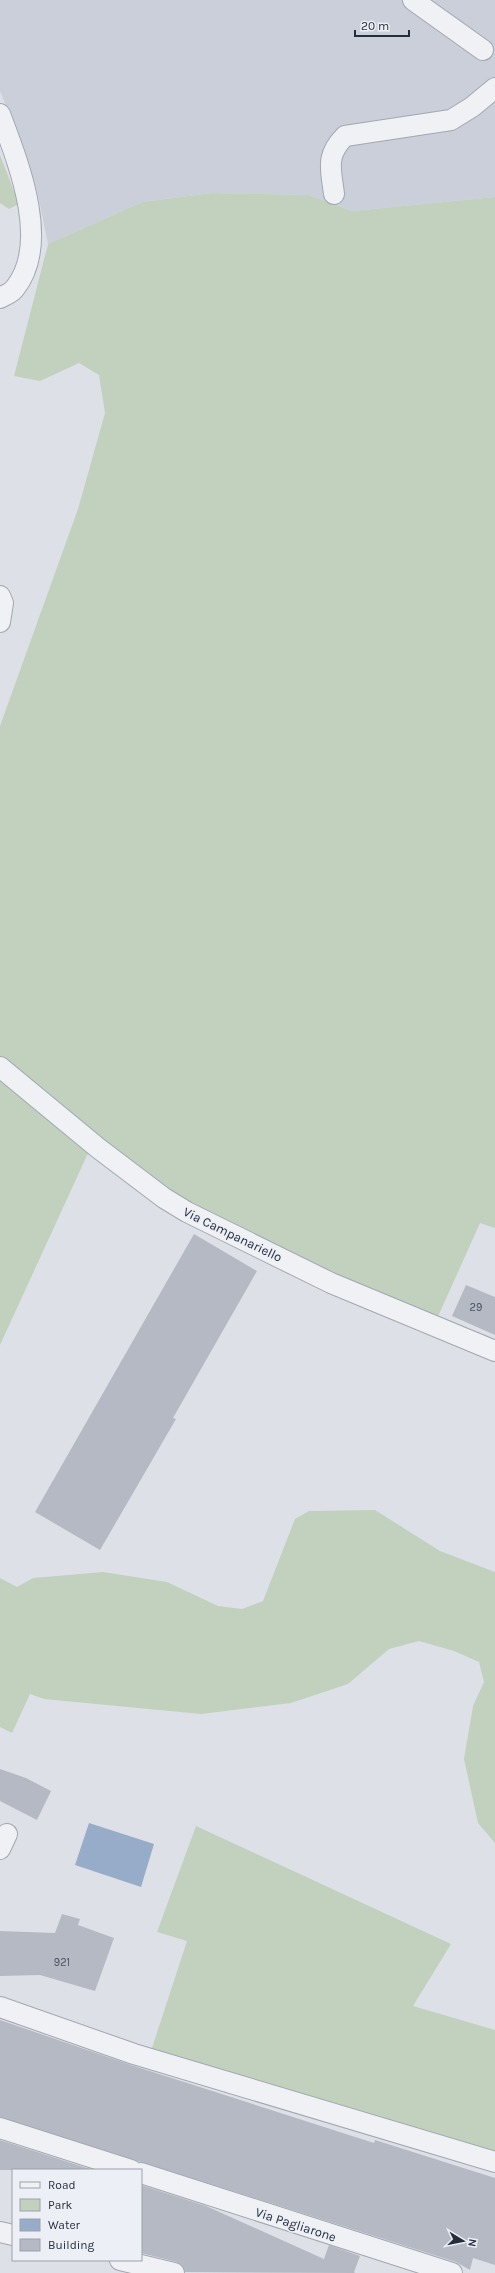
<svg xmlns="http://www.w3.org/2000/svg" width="495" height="2273" viewBox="0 0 495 2273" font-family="Karla,sans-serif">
  <rect width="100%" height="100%" fill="#dde0e7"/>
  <path fill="#cbcfd9" d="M 0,0 L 495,0 L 495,197 L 352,211 L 309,195 L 212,193 L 142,202 L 48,244 L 38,195 L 25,154 L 0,91 Z"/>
  <path fill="#c2d1be" d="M 0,155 L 19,204 L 9,209 L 0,203 Z
    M 212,193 L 309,195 L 352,211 L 495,197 L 495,1228 L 480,1223 L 436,1321 L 195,1209 L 114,1151 L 0,1056 L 0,726 L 78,509 L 105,413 L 99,375 L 79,363 L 40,381 L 14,376 L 48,244 L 142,202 Z
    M 0,1077 L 89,1151 L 0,1345 Z
    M 375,1510 L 440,1551 L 495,1572 L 495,1843 L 478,1823 L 464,1759 L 473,1706 L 484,1682 L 479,1662 L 454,1651 L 419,1641 L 389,1649 L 348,1684 L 291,1703 L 201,1714 L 44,1699 L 30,1694 L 12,1733 L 0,1727 L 0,1578 L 17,1587 L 33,1578 L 103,1572 L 167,1582 L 218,1606 L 242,1609 L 263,1601 L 295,1519 L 309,1511 Z
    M 196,1826 L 451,1944 L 413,2006 L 495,2030 L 495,2155 L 150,2054 L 187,1941 L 157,1932 Z"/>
  <path fill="#97acc8" d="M 89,1823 L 154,1844 L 141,1887 L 75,1865 Z"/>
  <path fill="#b4b9c4" d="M 194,1234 L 257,1271 L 173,1418 L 176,1419 L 100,1550 L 35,1512 Z
    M 466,1285 L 495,1297 L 495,1335 L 452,1316 Z
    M 0,1769 L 26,1778 L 51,1791 L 37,1820 L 0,1801 Z
    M 62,1914 L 80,1919 L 78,1925 L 114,1938 L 95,1991 L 40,1975 L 0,1976 L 0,1931 L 55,1933 Z
    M 0,2020 L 131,2065 L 374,2143 L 375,2140 L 495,2178 L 495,2265 L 473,2258 L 470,2270 L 456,2262 L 0,2117 Z
    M 0,2140 L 93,2170 L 0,2170 Z
    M 141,2185 L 206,2206 L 324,2259 L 329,2245 L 360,2256 L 354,2272 L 355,2273 L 185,2272 L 182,2265 L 177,2262 L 141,2253 Z"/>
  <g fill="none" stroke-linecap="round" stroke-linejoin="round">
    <defs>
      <path id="minor" d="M 413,0 L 483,50
        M 0,114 C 18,162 51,243 15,288 C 12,293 5,295 0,298
        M 334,194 C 331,169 325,156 345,136 L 451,120 L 472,107 L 495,88
        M 0,596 L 3,603 L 0,622
        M 0,1067 L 98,1148 L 164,1198 L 187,1212 L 331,1283 L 495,1351
        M 0,1849 L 7,1834
        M 0,2007 L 134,2054 L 495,2162
        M 0,2128 L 131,2170
        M 141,2173 L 452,2273
        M 0,2232 L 13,2235
        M 120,2260 L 174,2273"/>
    </defs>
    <use href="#minor" stroke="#a2a7b1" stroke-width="22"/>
    <use href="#minor" stroke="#f0f1f5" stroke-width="20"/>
  </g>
  <g text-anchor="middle" stroke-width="3" stroke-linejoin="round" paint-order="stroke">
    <g font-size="11" fill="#4a5160">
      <text x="476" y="1311">29</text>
      <text x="62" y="1966">921</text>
    </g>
    <g font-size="13" fill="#262e3e" stroke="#eceff5">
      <text transform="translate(233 1234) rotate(26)" y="5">Via Campanariello</text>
      <text transform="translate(296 2224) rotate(18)" y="5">Via Pagliarone</text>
    </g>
  </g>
  <rect x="12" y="2169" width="130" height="92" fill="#eceff5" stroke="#9da2ac"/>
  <rect x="20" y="2182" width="20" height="6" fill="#f0f1f5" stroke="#9da2ac"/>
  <text x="48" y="2189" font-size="12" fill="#262e3e">Road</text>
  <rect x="20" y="2199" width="20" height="12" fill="#c2d1be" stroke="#9da2ac"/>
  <text x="48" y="2209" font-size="12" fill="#262e3e">Park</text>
  <rect x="20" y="2219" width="20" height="12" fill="#97acc8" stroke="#9da2ac"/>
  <text x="48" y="2229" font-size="12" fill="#262e3e">Water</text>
  <rect x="20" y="2239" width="20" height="12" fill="#b4b9c4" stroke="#9da2ac"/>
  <text x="48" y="2249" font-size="12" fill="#262e3e">Building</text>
  <g transform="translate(463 2241) rotate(100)" stroke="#eceff5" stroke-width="3" paint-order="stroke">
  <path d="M0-3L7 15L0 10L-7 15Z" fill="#262e3e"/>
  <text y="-6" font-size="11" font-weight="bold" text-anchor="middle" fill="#262e3e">N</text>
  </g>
  <path d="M355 30v6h54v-6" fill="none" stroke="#262e3e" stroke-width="2"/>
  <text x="361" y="30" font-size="12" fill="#262e3e" stroke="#eceff5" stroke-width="3" paint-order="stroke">20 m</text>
</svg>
